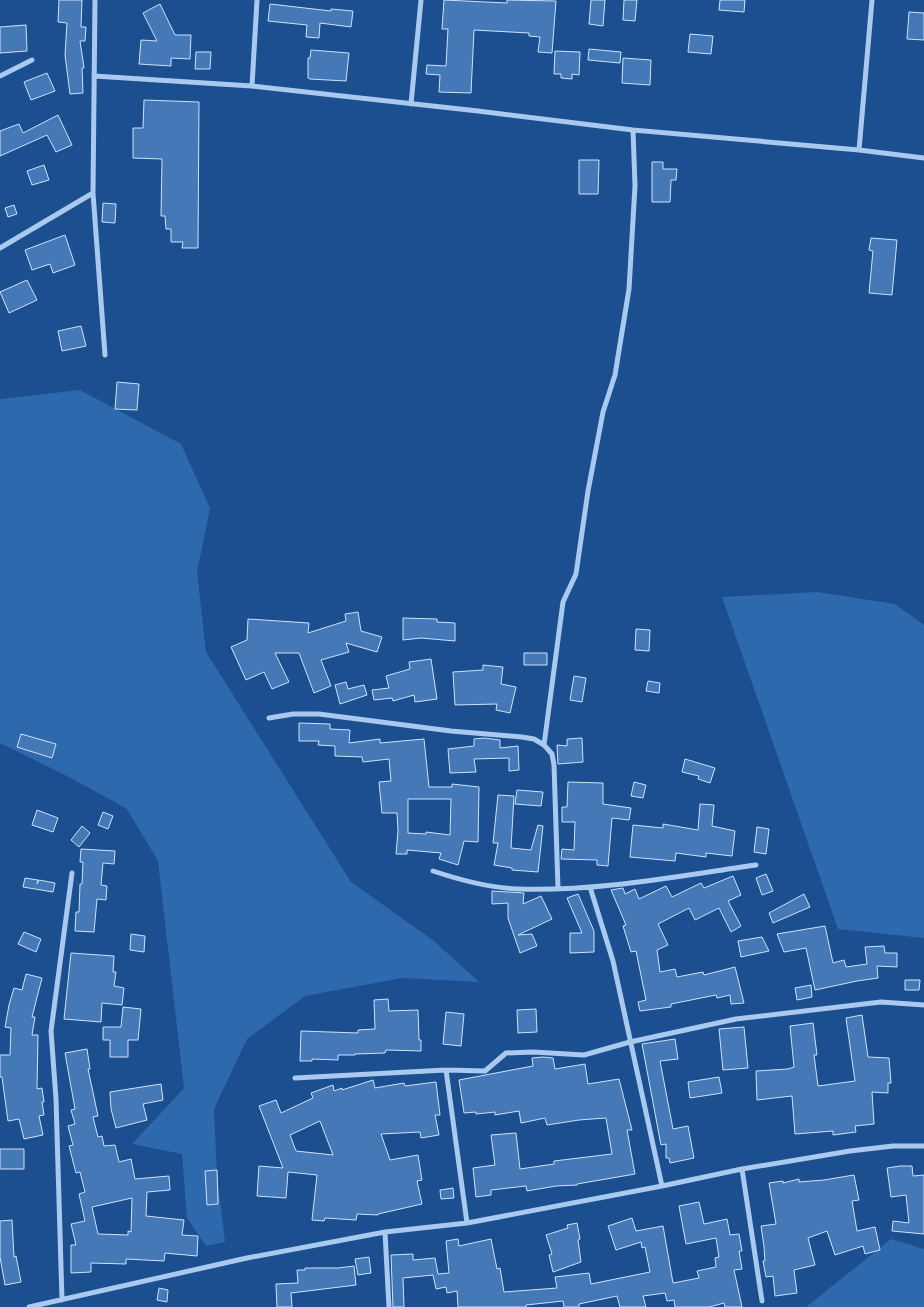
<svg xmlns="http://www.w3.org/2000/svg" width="924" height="1307" viewBox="0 0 924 1307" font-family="'Fira Sans Condensed',sans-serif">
  <rect width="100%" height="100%" fill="#1b4f8f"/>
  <path fill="#2e69ad" d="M 80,390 L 181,444 L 210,508 L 197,572 L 206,652 L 351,882 L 434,941 L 479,982 L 402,978 L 305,996 L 247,1039 L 214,1109 L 217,1175 L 225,1242 L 206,1246 L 187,1218 L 182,1154 L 132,1144 L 184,1088 L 158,861 L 127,809 L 71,778 L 0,743 L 0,399 Z
    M 817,592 L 895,604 L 924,625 L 924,938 L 838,929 L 722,597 Z
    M 891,1239 L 924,1249 L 924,1307 L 806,1307 Z"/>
  <path fill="#4478b7" stroke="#cfe3fa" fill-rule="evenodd" d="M 59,0 L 82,0 L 81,27 L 86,27 L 85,41 L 80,41 L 84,68 L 82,68 L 83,93 L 70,94 L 65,55 L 67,23 L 58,22 Z
    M 444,0 L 507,3 L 507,0 L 556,1 L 552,53 L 538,52 L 540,37 L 529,36 L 529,33 L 474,30 L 471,93 L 439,92 L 440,75 L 426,74 L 427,65 L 446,66 L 448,29 L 442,29 Z
    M 591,0 L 605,0 L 603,26 L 589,24 Z
    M 624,0 L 637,0 L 635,21 L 623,20 Z
    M 720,0 L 745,0 L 744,12 L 719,10 Z
    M 160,4 L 175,35 L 191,35 L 190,59 L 171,58 L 171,66 L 139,64 L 141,40 L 157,41 L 143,13 Z
    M 270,4 L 331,11 L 331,9 L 353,11 L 351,27 L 320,23 L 319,38 L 306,37 L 307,25 L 268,21 Z
    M 909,12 L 924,13 L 924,40 L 907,39 Z
    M 26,25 L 27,51 L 0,53 L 0,27 Z
    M 690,34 L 713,36 L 711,54 L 688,52 Z
    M 589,49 L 621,52 L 620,63 L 588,60 Z
    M 311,50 L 349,53 L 346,81 L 310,79 L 308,78 L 308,58 L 310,58 Z
    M 555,51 L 580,52 L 579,75 L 572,74 L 572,79 L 561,78 L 561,74 L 554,74 Z
    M 196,52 L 211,52 L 210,69 L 195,69 Z
    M 623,58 L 651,60 L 650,85 L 622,83 Z
    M 47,73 L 55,91 L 31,100 L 24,82 Z
    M 144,100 L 199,102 L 198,248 L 182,248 L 183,242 L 171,242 L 171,229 L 166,229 L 165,216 L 161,216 L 162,159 L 133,158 L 133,128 L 143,128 Z
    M 58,115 L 72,145 L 56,152 L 47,135 L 0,156 L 0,131 L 19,124 L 23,133 Z
    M 579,160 L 599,160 L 598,194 L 579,194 Z
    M 652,162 L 663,162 L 663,169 L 677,169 L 676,180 L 671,180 L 670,202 L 652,202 Z
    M 44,165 L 49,180 L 32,185 L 27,171 Z
    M 103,203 L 116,204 L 115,223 L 102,222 Z
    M 14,205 L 17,214 L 8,217 L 5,208 Z
    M 65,235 L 75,265 L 53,273 L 50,264 L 32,270 L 25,250 Z
    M 871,238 L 897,240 L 892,295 L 869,293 L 873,251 L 869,250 Z
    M 27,280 L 37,300 L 9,313 L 0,292 Z
    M 81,326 L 86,346 L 62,351 L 58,331 Z
    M 117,382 L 139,384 L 137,410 L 115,409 Z
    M 358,612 L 361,631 L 382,637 L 377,652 L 346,643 L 349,652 L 321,660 L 331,686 L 314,693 L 299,653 L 275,653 L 289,682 L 272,689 L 264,672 L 246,680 L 231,647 L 247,640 L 248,619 L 309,623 L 308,633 L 346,621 L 345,614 Z
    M 403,618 L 437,619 L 437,622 L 455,623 L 455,641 L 421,638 L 403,640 Z
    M 636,629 L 650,630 L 649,651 L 635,650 Z
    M 524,653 L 547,653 L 547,665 L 524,665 Z
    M 431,659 L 437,699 L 415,702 L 414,695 L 393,701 L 392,698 L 374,700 L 372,690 L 389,688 L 386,676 L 410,669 L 409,662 Z
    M 483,665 L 503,667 L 501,684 L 516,687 L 510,713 L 496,710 L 497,704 L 455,705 L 453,672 L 483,670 Z
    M 574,676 L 586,678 L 582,702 L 570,700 Z
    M 648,681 L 660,683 L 659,693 L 646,691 Z
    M 346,682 L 348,689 L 364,685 L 367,695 L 340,704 L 335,685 Z
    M 299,723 L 330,724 L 330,729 L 350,730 L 349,743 L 380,739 L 380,743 L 424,739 L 429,787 L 452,787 L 452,784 L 479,787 L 478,842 L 464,841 L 458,865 L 439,859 L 441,853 L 407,850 L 407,854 L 396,854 L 398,831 L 397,813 L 382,813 L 379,782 L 391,781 L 389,759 L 363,762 L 362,757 L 335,756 L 335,746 L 318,745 L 319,741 L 299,741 ZM 408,799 L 451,799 L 450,835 L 426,832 L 426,834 L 408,833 Z
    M 21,734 L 56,744 L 52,758 L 17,747 Z
    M 484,738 L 500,740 L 500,748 L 518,746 L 519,770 L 509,771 L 509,758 L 474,759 L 476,772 L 450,773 L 448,749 L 474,746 L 474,739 Z
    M 582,738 L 583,762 L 558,764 L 557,745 L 567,746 L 567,739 Z
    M 685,759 L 715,768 L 710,783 L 698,779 L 699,776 L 682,772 Z
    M 568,782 L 603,783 L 603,804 L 631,808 L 629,820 L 612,818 L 608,866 L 597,865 L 597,860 L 561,859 L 562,849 L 574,850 L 575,822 L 562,822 L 562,807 L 567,807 Z
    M 634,782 L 646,785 L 643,798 L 631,796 Z
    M 517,790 L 543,792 L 541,806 L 515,804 Z
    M 498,795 L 514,796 L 511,848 L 531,850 L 538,825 L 543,826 L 538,872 L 512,870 L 512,868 L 494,865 L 498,843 L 493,843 Z
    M 700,804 L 714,805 L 712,826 L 735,831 L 732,856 L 706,853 L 706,857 L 676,853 L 675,861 L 630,857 L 633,825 L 663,828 L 663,824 L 698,830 Z
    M 37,810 L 58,818 L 53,832 L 32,825 Z
    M 103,812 L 113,816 L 108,829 L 98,825 Z
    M 82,826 L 90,833 L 79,847 L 71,840 Z
    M 757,827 L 769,829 L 766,854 L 754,852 Z
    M 81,849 L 115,851 L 114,864 L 103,863 L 101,885 L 107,886 L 106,900 L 97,899 L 94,932 L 75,931 L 76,912 L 79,912 L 80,884 L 82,884 L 83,862 L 80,862 Z
    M 766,874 L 773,891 L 762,895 L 756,878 Z
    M 733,876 L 741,895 L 728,901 L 741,926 L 731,932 L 719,908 L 695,920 L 689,908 L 658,924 L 668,945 L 657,950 L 660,972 L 675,969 L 677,977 L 703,972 L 704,975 L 735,967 L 744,1003 L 731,1004 L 730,995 L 717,998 L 716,995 L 671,1004 L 671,1007 L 640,1011 L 638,1002 L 646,1000 L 636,951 L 631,952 L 623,926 L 626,925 L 611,890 L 623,888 L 625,894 L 635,889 L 639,899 L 666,886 L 672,897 L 701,883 L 704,888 Z
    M 25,878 L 38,880 L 37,884 L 39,880 L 55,883 L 53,892 L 23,887 Z
    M 492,891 L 524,893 L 523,904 L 541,896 L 552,919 L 518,935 L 532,934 L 537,946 L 520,953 L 508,918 L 508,903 L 492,904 Z
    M 578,894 L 594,931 L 594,952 L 570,953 L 570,933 L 582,933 L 567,898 Z
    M 804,894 L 810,907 L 773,923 L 769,913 Z
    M 825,926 L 833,963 L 844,960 L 846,967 L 867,964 L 865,947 L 884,946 L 885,953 L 897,953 L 897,967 L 877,966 L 878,978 L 857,981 L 815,990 L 806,948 L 784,952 L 777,934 Z
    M 24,932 L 41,939 L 36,952 L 18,944 Z
    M 131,934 L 145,936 L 144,952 L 130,950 Z
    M 762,937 L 769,951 L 741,957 L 738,941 Z
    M 71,953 L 114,956 L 113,972 L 116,972 L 114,986 L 124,988 L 122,1005 L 102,1003 L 101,1022 L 64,1019 Z
    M 26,974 L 42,978 L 32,1017 L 35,1017 L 32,1035 L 38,1035 L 37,1089 L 42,1088 L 44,1102 L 42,1102 L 44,1115 L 39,1116 L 43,1135 L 24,1139 L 19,1119 L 8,1121 L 2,1077 L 0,1077 L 0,1055 L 10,1055 L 11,1028 L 5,1027 L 9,1005 L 14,988 L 22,990 Z
    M 905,980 L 920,980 L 919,990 L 905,990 Z
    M 811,985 L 812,997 L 797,1000 L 795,988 Z
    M 388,999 L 389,1011 L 418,1010 L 419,1040 L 421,1040 L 421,1051 L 386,1050 L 385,1053 L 355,1054 L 355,1055 L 338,1055 L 338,1060 L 312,1059 L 312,1061 L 300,1061 L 301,1031 L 358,1033 L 358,1030 L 375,1029 L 374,1000 Z
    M 123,1007 L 141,1009 L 138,1040 L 128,1040 L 128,1057 L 110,1057 L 110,1040 L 103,1040 L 103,1027 L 121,1027 Z
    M 536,1009 L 537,1032 L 518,1033 L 517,1010 Z
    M 446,1012 L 464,1014 L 461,1046 L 443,1044 Z
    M 862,1015 L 868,1057 L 889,1058 L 891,1083 L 888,1083 L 888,1093 L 872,1092 L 874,1124 L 855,1126 L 856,1132 L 833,1135 L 833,1131 L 795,1134 L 792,1096 L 757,1100 L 756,1071 L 788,1069 L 794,1067 L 790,1026 L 813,1023 L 817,1055 L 814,1055 L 818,1086 L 855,1081 L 846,1018 Z
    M 744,1027 L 748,1068 L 723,1070 L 719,1029 Z
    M 675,1039 L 678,1059 L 660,1061 L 673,1129 L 688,1126 L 694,1158 L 670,1163 L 669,1158 L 666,1158 L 666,1144 L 661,1145 L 642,1044 Z
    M 87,1049 L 90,1069 L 88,1069 L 98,1116 L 93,1117 L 98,1137 L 102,1136 L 104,1146 L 115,1145 L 119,1162 L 131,1159 L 135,1179 L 169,1176 L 170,1190 L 147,1192 L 146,1216 L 184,1220 L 182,1235 L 198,1236 L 197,1256 L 165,1253 L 164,1261 L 126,1259 L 126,1264 L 91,1263 L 91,1272 L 71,1273 L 71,1245 L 76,1245 L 71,1224 L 85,1221 L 79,1194 L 85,1192 L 80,1172 L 76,1173 L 69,1146 L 73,1145 L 68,1126 L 75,1124 L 71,1110 L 75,1109 L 65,1053 ZM 132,1198 L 131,1232 L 128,1231 L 128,1235 L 98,1234 L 92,1207 Z
    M 543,1057 L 553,1058 L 555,1069 L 585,1064 L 588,1084 L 619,1079 L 632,1130 L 627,1130 L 635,1174 L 577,1184 L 577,1185 L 556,1186 L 527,1191 L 526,1186 L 491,1190 L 491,1195 L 476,1197 L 473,1168 L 495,1165 L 491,1135 L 516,1133 L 520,1169 L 554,1164 L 554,1161 L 612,1154 L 606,1118 L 579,1120 L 547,1125 L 545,1118 L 521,1123 L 519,1111 L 495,1115 L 495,1112 L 476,1114 L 476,1112 L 464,1113 L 459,1080 L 533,1066 L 532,1058 Z
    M 719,1077 L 722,1093 L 690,1098 L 688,1082 Z
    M 373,1080 L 375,1088 L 404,1083 L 405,1086 L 436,1082 L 440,1115 L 435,1115 L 439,1135 L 421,1138 L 420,1132 L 381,1134 L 390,1160 L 418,1155 L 422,1180 L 417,1181 L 422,1204 L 378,1214 L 378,1215 L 357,1214 L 356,1220 L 325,1218 L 324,1221 L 312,1220 L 317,1175 L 288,1172 L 286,1198 L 257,1196 L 259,1166 L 283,1168 L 259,1106 L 276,1100 L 281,1113 L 313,1098 L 311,1093 L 333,1085 L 334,1091 L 342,1088 L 342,1090 ZM 320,1121 L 333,1155 L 296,1151 L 290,1135 Z
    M 161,1084 L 163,1100 L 143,1104 L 147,1120 L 116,1128 L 111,1109 L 110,1092 Z
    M 0,1149 L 24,1149 L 24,1169 L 0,1169 Z
    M 900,1166 L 912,1166 L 913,1176 L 924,1175 L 924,1234 L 892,1231 L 893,1221 L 909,1223 L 906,1195 L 891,1197 L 887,1168 Z
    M 217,1170 L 218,1204 L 207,1205 L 205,1171 Z
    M 854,1175 L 859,1200 L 852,1201 L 857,1231 L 875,1227 L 880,1250 L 865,1254 L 863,1246 L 835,1255 L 827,1231 L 808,1238 L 815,1265 L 794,1270 L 797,1293 L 775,1296 L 773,1276 L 766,1277 L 763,1261 L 765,1261 L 764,1247 L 761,1226 L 776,1224 L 769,1183 L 783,1181 L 783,1183 L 799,1179 L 799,1182 L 824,1180 Z
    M 453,1188 L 454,1198 L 441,1199 L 440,1190 Z
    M 699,1202 L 704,1224 L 727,1219 L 730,1235 L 739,1234 L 742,1251 L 739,1251 L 742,1269 L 734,1270 L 742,1307 L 725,1307 L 724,1303 L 709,1307 L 675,1307 L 674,1300 L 667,1301 L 665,1293 L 643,1296 L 646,1307 L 620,1307 L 617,1296 L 579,1304 L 579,1307 L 564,1307 L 563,1301 L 526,1305 L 526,1307 L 458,1307 L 457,1291 L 447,1293 L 446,1287 L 436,1289 L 433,1275 L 403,1278 L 404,1307 L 393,1307 L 391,1255 L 413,1254 L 413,1260 L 435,1258 L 438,1274 L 449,1273 L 446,1241 L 458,1239 L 459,1246 L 491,1239 L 497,1269 L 500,1268 L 504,1292 L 557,1288 L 555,1277 L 589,1273 L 591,1284 L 650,1272 L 645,1247 L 642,1248 L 641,1242 L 616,1250 L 608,1226 L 632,1218 L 636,1231 L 663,1226 L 673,1283 L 699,1278 L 697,1271 L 716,1267 L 715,1258 L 719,1257 L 716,1238 L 686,1244 L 679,1206 Z
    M 12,1220 L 14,1257 L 16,1256 L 21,1282 L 5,1285 L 0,1257 L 0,1221 Z
    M 577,1223 L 580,1239 L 578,1240 L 581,1262 L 553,1272 L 549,1255 L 552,1254 L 546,1235 L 568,1228 L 567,1225 Z
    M 369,1257 L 371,1273 L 358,1275 L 355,1259 Z
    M 354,1266 L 356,1285 L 291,1293 L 292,1307 L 277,1307 L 276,1284 L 298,1283 L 297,1270 L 305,1270 L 305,1268 L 338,1268 Z
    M 159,1288 L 168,1290 L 167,1302 L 157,1300 Z"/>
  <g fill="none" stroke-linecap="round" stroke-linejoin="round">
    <path stroke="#a9c9ee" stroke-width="5" d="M 95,0 L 93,193 L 105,355
      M 0,76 L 32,60
      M 94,76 L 252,86 L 478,111 L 633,130 L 859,150 L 924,158
      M 252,86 L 257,0
      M 411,104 L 421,0
      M 859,150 L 872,0
      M 0,248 L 93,193
      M 269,718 L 293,714 L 319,714 L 451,731 L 522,737 L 534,739 L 544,745 L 552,754 L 554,765 L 558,888
      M 544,745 L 563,602 L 576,574 L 588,491 L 603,412 L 615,375 L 629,289 L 635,186 L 633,130
      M 433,871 C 460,880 489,888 518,889 C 597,892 677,876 756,865
      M 590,887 L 613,961 L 662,1186
      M 446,1070 L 467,1223
      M 295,1078 L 446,1070 L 485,1071 L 506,1053 L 533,1052 L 584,1055 L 630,1042 L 736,1019 L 881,1002 L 924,1005
      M 742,1169 L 762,1301
      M 385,1232 L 389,1307
      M 62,1300 L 56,1099 L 51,1031 L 72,873
      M 29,1307 L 247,1258 L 385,1232 L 467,1223 L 662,1186 L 742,1169 L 850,1151 L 893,1146 L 924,1146"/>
  </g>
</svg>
